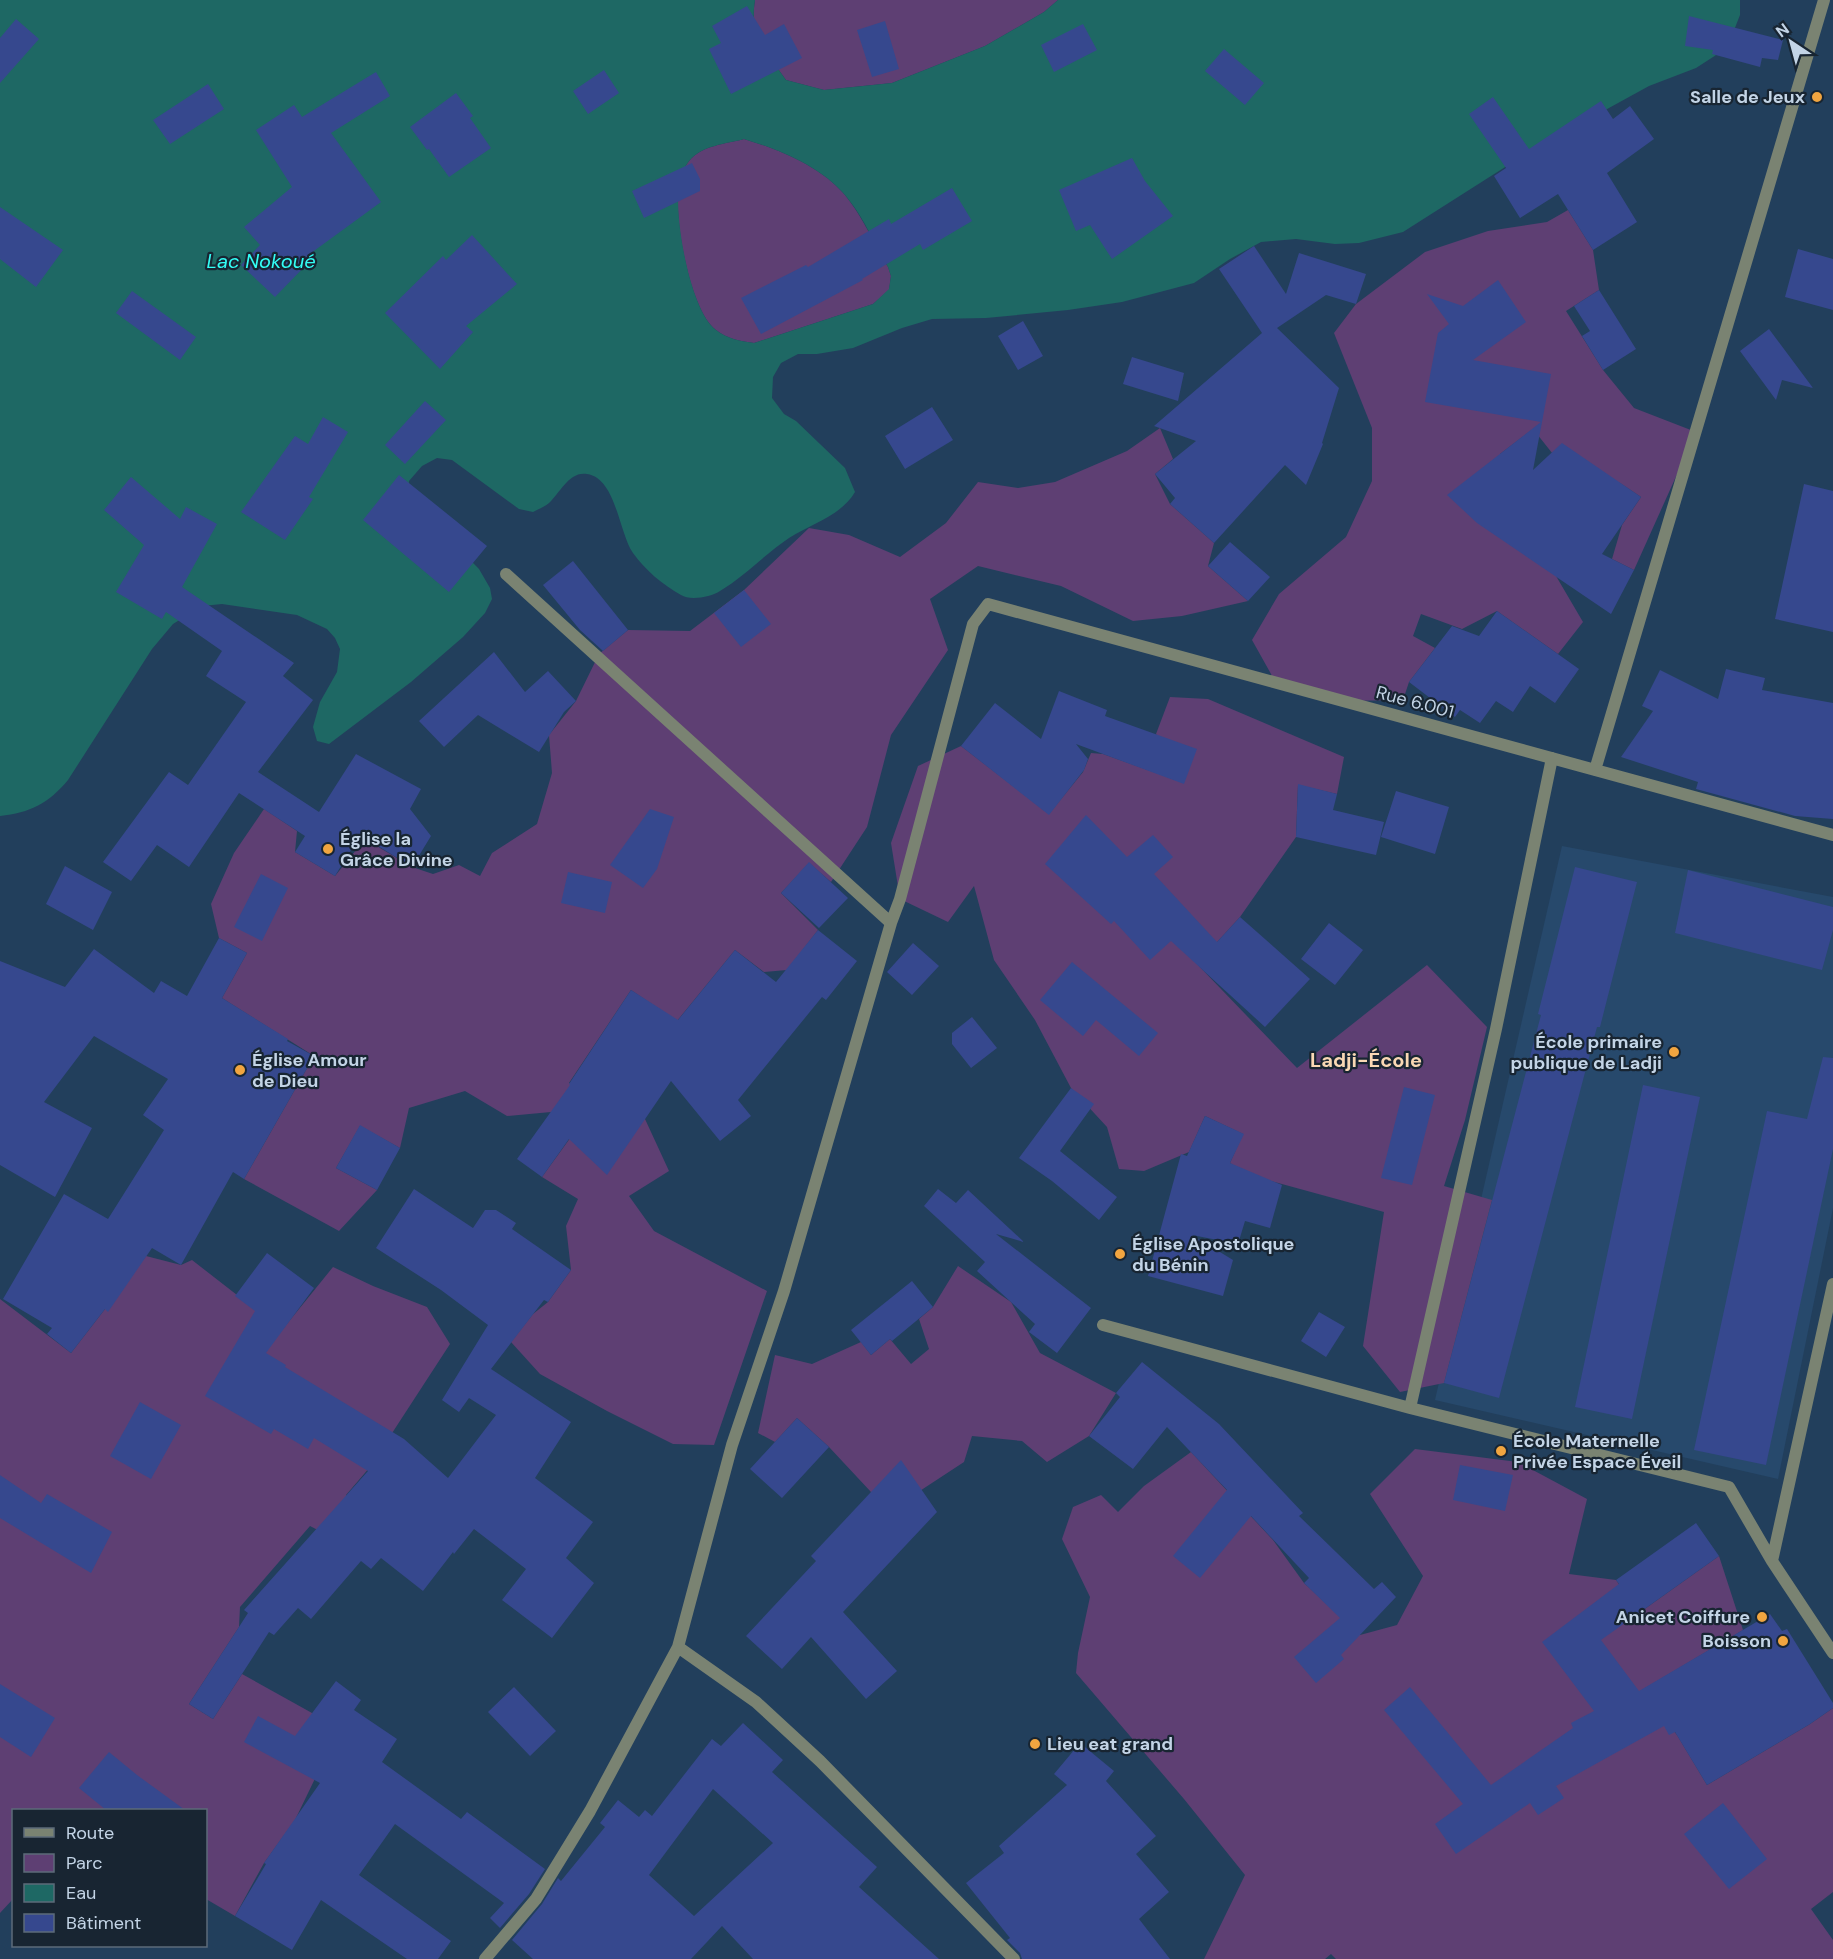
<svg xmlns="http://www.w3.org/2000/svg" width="1833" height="1959" viewBox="0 0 1833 1959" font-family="'DM Sans',sans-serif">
  <rect width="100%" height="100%" fill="#223f5c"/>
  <path fill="#27496c" d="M 1562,846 L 1833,897 L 1833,1208 L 1778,1479 L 1435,1400 Z"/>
  <path fill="#5e3f73" d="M 755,0 L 1058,0 L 1044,12 L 985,46 L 892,83 L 824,90 L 786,80 C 765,50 749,39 755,0 Z
    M 744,139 C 780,150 820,166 845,195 C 862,216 874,243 888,267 L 891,276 L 889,290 L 873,304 L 754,343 C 741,341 727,339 716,330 C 689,310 671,208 680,177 C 682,172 686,165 689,161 C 702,145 726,144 744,139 Z
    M 1568,210 L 1593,250 L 1599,290 L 1566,311 L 1603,370 L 1634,408 L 1696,432 L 1634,570 L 1612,559 L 1622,525 L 1641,497 L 1620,483 L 1564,468 L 1533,429 L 1500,454 L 1556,576 L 1583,622 L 1558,654 L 1497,611 L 1462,629 L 1421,614 L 1413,636 L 1435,648 L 1409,682 L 1403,700 L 1342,701 L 1276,683 L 1252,640 L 1279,594 L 1346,537 L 1372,481 L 1372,428 L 1334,333 L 1356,304 L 1425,252 L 1488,231 L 1547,222 Z
    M 1160,428 L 1173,459 L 1155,474 L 1170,504 L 1214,543 L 1208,566 L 1248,601 L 1182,616 L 1133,621 L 1061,586 L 978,566 L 930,599 L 948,650 L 891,735 L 867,827 L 831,882 L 809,863 L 781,893 L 818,930 L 787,970 L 764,972 L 735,950 L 677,1021 L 631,990 L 569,1083 L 597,1102 L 610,1094 L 645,1119 L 669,1171 L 629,1196 L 654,1231 L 767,1291 L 714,1445 L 673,1444 L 607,1411 L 540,1374 L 511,1342 L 533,1314 L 548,1302 L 571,1270 L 566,1226 L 578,1199 L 542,1177 L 576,1130 L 551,1112 L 507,1116 L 465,1091 L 409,1108 L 400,1148 L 360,1126 L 336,1168 L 377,1190 L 339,1231 L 244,1179 L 314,1056 L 222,998 L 247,953 L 219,938 L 211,904 L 234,853 L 264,809 L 297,831 L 295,852 L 335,876 L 365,839 L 412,867 L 433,874 L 459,865 L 480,876 L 492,853 L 537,824 L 552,773 L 549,735 L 576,701 L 599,654 L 628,630 L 690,631 L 744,590 L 809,528 L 849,535 L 900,557 L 946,523 L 978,482 L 1018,488 L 1055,482 L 1127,451 Z
    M 1170,697 L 1208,699 L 1344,757 L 1337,794 L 1298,785 L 1296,837 L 1240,917 L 1197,964 L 1297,1068 L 1427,965 L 1487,1027 L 1465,1120 L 1444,1186 L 1492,1200 L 1444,1383 L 1400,1392 L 1363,1346 L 1384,1212 L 1249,1175 L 1230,1163 L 1243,1134 L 1205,1116 L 1189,1152 L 1144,1171 L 1119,1169 L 1107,1127 L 1071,1088 L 1035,1020 L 994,960 L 974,886 L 948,922 L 900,899 L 891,843 L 918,766 L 961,746 L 1049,814 L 1083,772 L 1091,753 L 1103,754 L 1184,783 L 1156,734 Z
    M 146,1256 L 181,1265 L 192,1260 L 282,1330 L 333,1267 L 373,1286 L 427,1307 L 450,1344 L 370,1467 L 346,1495 L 359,1511 L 335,1539 L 310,1526 L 240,1607 L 239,1627 L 189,1704 L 213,1719 L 242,1674 L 312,1713 L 338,1731 L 295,1820 L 264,1863 L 235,1916 L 206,1899 L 206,1810 L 14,1810 L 13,1899 L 0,1913 L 0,1299 L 71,1353 Z
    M 958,1266 L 1011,1302 L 1040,1353 L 1116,1393 L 1089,1436 L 1047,1462 L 1022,1441 L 972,1436 L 964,1462 L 903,1502 L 871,1492 L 829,1447 L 797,1418 L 775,1442 L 758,1433 L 775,1355 L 812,1364 L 861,1342 L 871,1355 L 890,1339 L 911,1364 L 929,1349 L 919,1319 L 933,1307 Z
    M 1415,1449 L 1518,1462 L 1587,1499 L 1569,1574 L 1616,1580 L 1639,1613 L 1719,1556 L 1743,1630 L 1642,1690 L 1677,1735 L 1707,1785 L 1810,1724 L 1833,1708 L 1833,1892 L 1811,1909 L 1833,1940 L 1833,1959 L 1336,1959 L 1331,1954 L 1325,1959 L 1204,1959 L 1245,1875 L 1184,1799 L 1076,1673 L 1078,1653 L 1090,1597 L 1062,1539 L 1073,1507 L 1101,1495 L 1118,1512 L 1144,1486 L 1191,1452 L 1273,1540 L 1304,1583 L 1360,1635 L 1397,1625 L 1423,1576 L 1370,1494 Z"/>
  <path fill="#1e6864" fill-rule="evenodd" d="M 0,0 L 755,0 C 749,39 765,50 786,80 L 824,90 L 892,83 L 985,46 L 1044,12 L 1058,0 L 1740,0 L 1740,15 L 1727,48 L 1696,68 L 1649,86 L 1527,153 L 1403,232 L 1359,243 L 1335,244 L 1296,239 L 1261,242 L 1230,259 L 1194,283 L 1122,302 L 1068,310 L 986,318 L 932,319 L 902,328 L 853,348 L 817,354 L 798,354 L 781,363 L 773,377 L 772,398 L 784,414 L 796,421 L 845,468 L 855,492 C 841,516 811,524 789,538 C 765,554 745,576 720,591 C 711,597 690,601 681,595 C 663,585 645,570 633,553 C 619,533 616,478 587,474 C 569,471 560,493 549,503 C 545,507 538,509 533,512 L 519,509 L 452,460 L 437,458 L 422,466 L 409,481 L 408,497 L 479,569 L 490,588 L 492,599 L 485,613 L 463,637 L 411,682 L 329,744 L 317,741 L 313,727 L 320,702 L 337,672 L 340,649 L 335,638 L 327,629 L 297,615 L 222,604 L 202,606 L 173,624 L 152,649 L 68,780 C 49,803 30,813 0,816 ZM 744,139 C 780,150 820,166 845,195 C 863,216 874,243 888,267 L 891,276 L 889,289 L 873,304 L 754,343 C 741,341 727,339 716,330 C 689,310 672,208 680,177 C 682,172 686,165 689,161 C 702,145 726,144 744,139 Z"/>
  <path fill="#36488e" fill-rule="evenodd" d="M 747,6 L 765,35 L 784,24 L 802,58 L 731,94 L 709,49 L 721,43 L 712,26 Z
    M 1689,16 L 1783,40 L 1778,60 L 1762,58 L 1760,67 L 1712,54 L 1713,50 L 1685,46 Z
    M 16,19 L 39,39 L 0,83 L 0,38 Z
    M 885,21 L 899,69 L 872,77 L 857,30 Z
    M 1083,24 L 1097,50 L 1054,72 L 1041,45 Z
    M 1224,49 L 1264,83 L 1245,105 L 1205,71 Z
    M 604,70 L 619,93 L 588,114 L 573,91 Z
    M 376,72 L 390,96 L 331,133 L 381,202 L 307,256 L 311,260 L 275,297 L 241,265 L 260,245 L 244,227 L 292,187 L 256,130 L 294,105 L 302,117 Z
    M 208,84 L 224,109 L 170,144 L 153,120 Z
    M 456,93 L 473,116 L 470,118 L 491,148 L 449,177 L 429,149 L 427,150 L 410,127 Z
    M 1493,97 L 1529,149 L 1601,101 L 1613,119 L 1630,106 L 1654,139 L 1607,173 L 1637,222 L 1593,250 L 1558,194 L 1520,218 L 1494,176 L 1506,168 L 1469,114 Z
    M 1132,158 L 1145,181 L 1173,216 L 1112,259 L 1090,225 L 1076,231 L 1059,190 Z
    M 692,163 L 700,179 L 700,191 L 644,218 L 632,191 Z
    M 952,188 L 972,221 L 923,250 L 920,244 L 862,279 L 863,280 L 761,334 L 741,298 L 806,265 L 808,267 L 889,219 L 891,224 Z
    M 0,207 L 63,250 L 36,287 L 0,259 Z
    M 472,235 L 517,284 L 466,326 L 473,332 L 440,369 L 385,313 L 443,256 L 446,260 Z
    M 1254,246 L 1286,294 L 1299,253 L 1366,274 L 1356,304 L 1326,295 L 1277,328 L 1339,388 L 1322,443 L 1323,444 L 1306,485 L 1285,465 L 1214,543 L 1170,504 L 1175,498 L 1155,474 L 1196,441 L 1154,426 L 1262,333 L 1219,269 Z
    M 1798,249 L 1833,259 L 1833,310 L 1785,297 Z
    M 1498,280 L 1526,322 L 1473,360 L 1551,374 L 1533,470 L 1562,443 L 1641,497 L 1602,554 L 1634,570 L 1611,614 L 1477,523 L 1447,495 L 1541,422 L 1425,402 L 1438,333 L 1449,324 L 1427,294 L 1463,306 Z
    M 1599,290 L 1636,349 L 1603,370 L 1582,336 L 1590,331 L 1574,306 Z
    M 132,291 L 196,337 L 180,360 L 116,313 Z
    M 1023,321 L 1043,356 L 1018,370 L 998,336 Z
    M 1769,329 L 1813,388 L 1782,380 L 1776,400 L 1740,351 Z
    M 1132,357 L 1184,373 L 1178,401 L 1123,384 Z
    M 425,401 L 446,420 L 405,464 L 385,445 Z
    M 932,407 L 953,440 L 905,469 L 885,436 Z
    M 323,417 L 348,432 L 309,497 L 313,499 L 285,540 L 241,512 L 295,436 L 308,444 Z
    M 399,475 L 487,546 L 449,592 L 363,520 Z
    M 131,477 L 180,519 L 186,507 L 217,524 L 182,587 L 294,663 L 283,676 L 313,700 L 258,772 L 319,812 L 356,754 L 421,789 L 410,809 L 431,836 L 412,867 L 360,835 L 335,876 L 295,852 L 305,836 L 239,793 L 189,867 L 157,845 L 131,881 L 103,862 L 169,772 L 188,785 L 246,702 L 206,676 L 222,651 L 166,612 L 162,619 L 116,592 L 144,545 L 104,510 Z
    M 1804,484 L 1833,491 L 1833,632 L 1775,619 Z
    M 1230,542 L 1270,577 L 1248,601 L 1208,566 Z
    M 573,561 L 628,630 L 603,651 L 580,630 L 543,585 Z
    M 744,590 L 771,624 L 741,647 L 714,613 Z
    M 1497,611 L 1579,669 L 1555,703 L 1530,686 L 1513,712 L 1496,701 L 1480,723 L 1460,710 L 1455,717 L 1409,682 L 1452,626 L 1479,636 Z
    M 494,652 L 525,692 L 548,671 L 576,701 L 564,712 L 539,752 L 478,715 L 444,747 L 419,721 Z
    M 1726,669 L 1765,678 L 1762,690 L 1833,703 L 1833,819 L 1795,816 L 1696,789 L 1698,782 L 1621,757 L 1653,711 L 1642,706 L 1660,670 L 1718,699 Z
    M 1059,691 L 1107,710 L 1105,716 L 1197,749 L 1184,784 L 1076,744 L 1088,759 L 1084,770 L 1049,815 L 961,746 L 995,703 L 1041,739 Z
    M 1298,784 L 1337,794 L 1333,810 L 1384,822 L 1376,855 L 1296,837 Z
    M 1396,791 L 1449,807 L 1435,854 L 1381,837 Z
    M 650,809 L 674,817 L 657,869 L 643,888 L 610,865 Z
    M 1086,815 L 1127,857 L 1153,835 L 1173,857 L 1154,874 L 1217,942 L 1240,917 L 1310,979 L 1265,1027 L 1171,941 L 1150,960 L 1114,921 L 1111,924 L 1045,864 Z
    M 809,862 L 848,898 L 819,928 L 781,893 Z
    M 65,866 L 112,892 L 93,930 L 46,904 Z
    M 1575,867 L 1637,882 L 1600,1027 L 1597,1027 L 1499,1398 L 1444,1383 L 1541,1015 L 1538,1014 Z
    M 1688,870 L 1833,907 L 1833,930 L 1822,970 L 1675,933 Z
    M 568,872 L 612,882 L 605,913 L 561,903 Z
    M 261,874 L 288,888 L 262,941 L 234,927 Z
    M 1329,923 L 1363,950 L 1335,985 L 1301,959 Z
    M 818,930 L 857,961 L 826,1000 L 822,997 L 738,1100 L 751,1116 L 720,1141 L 671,1081 L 607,1175 L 569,1139 L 542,1177 L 517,1159 L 570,1085 L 569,1084 L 631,990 L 678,1020 L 735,950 L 776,982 Z
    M 219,938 L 247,953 L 222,998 L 288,1039 L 287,1041 L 314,1056 L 244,1179 L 233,1172 L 181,1265 L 152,1248 L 108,1312 L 105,1309 L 71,1353 L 47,1334 L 52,1328 L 3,1299 L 64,1194 L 108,1219 L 164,1130 L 143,1115 L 168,1079 L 94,1036 L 44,1102 L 92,1128 L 55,1197 L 0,1165 L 0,961 L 65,987 L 94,949 L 154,993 L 161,981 L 187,996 Z
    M 913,943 L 939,966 L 912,995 L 887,972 Z
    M 1072,962 L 1158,1033 L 1139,1056 L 1096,1020 L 1083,1036 L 1040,1000 Z
    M 972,1017 L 997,1048 L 971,1068 L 952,1044 L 952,1033 Z
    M 1823,1057 L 1833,1058 L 1833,1149 L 1766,1465 L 1694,1450 L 1767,1111 L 1807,1119 Z
    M 1643,1085 L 1700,1097 L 1632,1419 L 1575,1407 Z
    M 1404,1087 L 1435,1095 L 1412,1185 L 1381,1178 Z
    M 1071,1088 L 1094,1104 L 1060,1151 L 1117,1197 L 1099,1220 L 1052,1181 L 1019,1158 Z
    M 1205,1116 L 1244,1134 L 1230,1163 L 1282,1185 L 1270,1228 L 1245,1221 L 1238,1244 L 1192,1235 L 1233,1260 L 1223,1296 L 1148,1276 L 1181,1154 L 1187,1156 Z
    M 360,1125 L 400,1148 L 377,1190 L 336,1168 Z
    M 414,1189 L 473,1228 L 485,1210 L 496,1210 L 516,1223 L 512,1229 L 571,1270 L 548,1302 L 544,1300 L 491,1369 L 571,1422 L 535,1478 L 593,1522 L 566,1558 L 594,1583 L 552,1638 L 502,1600 L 526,1569 L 474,1529 L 454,1554 L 453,1552 L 423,1591 L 381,1558 L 371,1569 L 361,1561 L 311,1619 L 298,1608 L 274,1635 L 269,1632 L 213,1719 L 189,1704 L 248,1613 L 244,1610 L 368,1471 L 314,1438 L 308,1449 L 274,1429 L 271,1434 L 205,1396 L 255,1311 L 235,1296 L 267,1253 L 314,1288 L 266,1353 L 286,1365 L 285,1367 L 404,1439 L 448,1478 L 496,1415 L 469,1398 L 459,1412 L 442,1400 L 488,1325 L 441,1290 L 376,1248 Z
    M 938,1189 L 956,1203 L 968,1190 L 1024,1242 L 996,1234 L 1091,1308 L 1057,1353 L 1029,1332 L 1035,1324 L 977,1271 L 985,1262 L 924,1206 Z
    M 912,1281 L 933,1307 L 892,1341 L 890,1339 L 871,1355 L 851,1330 Z
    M 1319,1312 L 1345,1327 L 1326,1357 L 1301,1341 Z
    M 1142,1362 L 1219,1424 L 1303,1513 L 1299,1516 L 1374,1589 L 1382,1582 L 1396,1597 L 1341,1655 L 1344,1659 L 1316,1683 L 1294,1657 L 1340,1618 L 1304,1583 L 1309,1578 L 1251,1516 L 1200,1578 L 1173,1556 L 1227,1490 L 1167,1427 L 1133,1469 L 1089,1436 L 1120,1397 L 1116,1393 Z
    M 140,1402 L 181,1425 L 151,1479 L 110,1456 Z
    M 797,1418 L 829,1447 L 782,1498 L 750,1469 Z
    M 901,1460 L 937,1512 L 843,1612 L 897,1671 L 866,1699 L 811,1637 L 782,1669 L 746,1636 L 816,1561 L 811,1556 Z
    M 1460,1465 L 1513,1475 L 1505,1511 L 1453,1500 Z
    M 0,1475 L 41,1503 L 47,1494 L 112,1532 L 91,1573 L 0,1518 Z
    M 1696,1523 L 1719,1556 L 1601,1640 L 1639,1691 L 1770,1614 L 1782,1631 L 1787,1629 L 1833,1703 L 1833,1708 L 1810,1724 L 1707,1785 L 1675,1732 L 1669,1735 L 1664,1726 L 1556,1786 L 1564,1798 L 1538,1815 L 1530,1803 L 1456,1854 L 1435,1824 L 1463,1804 L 1384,1710 L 1410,1687 L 1491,1785 L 1573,1728 L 1571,1723 L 1594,1711 L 1542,1642 L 1619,1584 L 1616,1580 Z
    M 336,1681 L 361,1700 L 354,1710 L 397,1739 L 382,1762 L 461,1819 L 467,1812 L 545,1869 L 529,1894 L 500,1928 L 490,1918 L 504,1903 L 395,1824 L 359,1875 L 451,1941 L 438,1959 L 407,1959 L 321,1900 L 292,1950 L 235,1916 L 266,1864 L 264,1863 L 320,1783 L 244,1742 L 258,1716 L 295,1736 Z
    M 0,1684 L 55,1718 L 31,1757 L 0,1737 Z
    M 514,1687 L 556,1731 L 530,1756 L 488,1712 Z
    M 743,1723 L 783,1760 L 772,1772 L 877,1867 L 859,1887 L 939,1959 L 753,1959 L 722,1926 L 691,1959 L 533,1959 L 512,1940 L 542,1904 L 558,1878 L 561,1881 L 605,1827 L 600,1823 L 618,1800 L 639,1817 L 645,1810 L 652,1816 L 712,1739 L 721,1746 ZM 713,1789 L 773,1843 L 694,1916 L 649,1875 Z
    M 1080,1743 L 1114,1771 L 1106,1781 L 1156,1836 L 1136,1854 L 1169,1892 L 1139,1919 L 1170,1959 L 1022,1959 L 1020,1953 L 1007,1940 L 1010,1938 L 966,1883 L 1004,1853 L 999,1846 L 1067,1785 L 1054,1774 Z
    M 109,1752 L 137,1775 L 185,1810 L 106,1810 L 79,1788 Z
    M 1723,1803 L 1767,1859 L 1729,1889 L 1684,1834 Z"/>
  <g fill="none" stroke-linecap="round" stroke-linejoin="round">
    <path stroke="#7a8372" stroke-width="12" d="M 506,574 L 891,923
      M 1595,770 L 1824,0
      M 1103,1325 L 1410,1408 L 1729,1487 L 1772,1561 L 1833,1653
      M 1410,1408 L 1496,1029 L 1552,758
      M 1772,1561 L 1833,1284
      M 678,1647 L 756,1702 L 820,1761 L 1014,1959
      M 485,1959 L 536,1899 L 560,1860 L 590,1811 L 678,1647 L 732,1445 L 784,1291 L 891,923 L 900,899 L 973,624 L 988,604 L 1833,835"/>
  </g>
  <g fill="#f1a540" stroke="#182532" stroke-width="2">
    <circle cx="1817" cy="97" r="6"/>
    <circle cx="328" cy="849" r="6"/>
    <circle cx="1674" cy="1052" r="6"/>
    <circle cx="240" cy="1070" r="6"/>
    <circle cx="1120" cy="1254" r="6"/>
    <circle cx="1501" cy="1451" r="6"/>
    <circle cx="1762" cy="1617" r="6"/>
    <circle cx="1783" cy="1641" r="6"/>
    <circle cx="1035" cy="1744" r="6"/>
  </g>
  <g text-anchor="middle" stroke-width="4.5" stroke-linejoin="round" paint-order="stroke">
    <g font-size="18" font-weight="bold" fill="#c3d4e6" stroke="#182532" text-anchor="start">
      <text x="1805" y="103" text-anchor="end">Salle de Jeux</text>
      <text x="340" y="845">Église la<tspan x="340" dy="21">Grâce Divine</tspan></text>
      <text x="1662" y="1048" text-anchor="end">École primaire<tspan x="1662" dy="21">publique de Ladji</tspan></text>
      <text x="252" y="1066">Église Amour<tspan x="252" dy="21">de Dieu</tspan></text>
      <text x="1132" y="1250">Église Apostolique<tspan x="1132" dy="21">du Bénin</tspan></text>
      <text x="1513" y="1447">École Maternelle<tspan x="1513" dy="21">Privée Espace Éveil</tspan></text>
      <text x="1750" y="1623" text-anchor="end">Anicet Coiffure</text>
      <text x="1771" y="1647" text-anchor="end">Boisson</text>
      <text x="1047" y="1750">Lieu eat grand</text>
    </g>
    <g font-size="18" fill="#c3d4e6" stroke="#182532">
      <text transform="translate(1415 702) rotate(15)" y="6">Rue 6.001</text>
    </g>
    <g font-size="20" font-style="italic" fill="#33fdf5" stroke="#182532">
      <text x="261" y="268">Lac Nokoué</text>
    </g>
    <g font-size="20" font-weight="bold" fill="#f9d8b4" stroke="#182532">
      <text x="1366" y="1067">Ladji-École</text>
    </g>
  </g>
  <rect x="12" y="1809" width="195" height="138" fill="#182532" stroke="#5c6b7a" stroke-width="1.5"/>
  <rect x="24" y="1828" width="30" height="9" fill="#7a8372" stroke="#5c6b7a" stroke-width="1.5"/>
  <text x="66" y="1839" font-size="18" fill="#c3d4e6">Route</text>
  <rect x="24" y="1854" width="30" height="18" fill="#5e3f73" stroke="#5c6b7a" stroke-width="1.5"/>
  <text x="66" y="1869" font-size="18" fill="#c3d4e6">Parc</text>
  <rect x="24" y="1884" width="30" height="18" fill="#1e6864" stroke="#5c6b7a" stroke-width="1.5"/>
  <text x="66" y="1899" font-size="18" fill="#c3d4e6">Eau</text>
  <rect x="24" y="1914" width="30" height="18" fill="#36488e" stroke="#5c6b7a" stroke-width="1.5"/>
  <text x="66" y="1929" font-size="18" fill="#c3d4e6">Bâtiment</text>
  <g transform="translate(1791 42) rotate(324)" stroke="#182532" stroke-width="4.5" paint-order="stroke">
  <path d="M0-4.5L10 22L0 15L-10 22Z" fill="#c3d4e6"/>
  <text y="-9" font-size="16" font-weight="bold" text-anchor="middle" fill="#c3d4e6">N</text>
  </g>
</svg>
